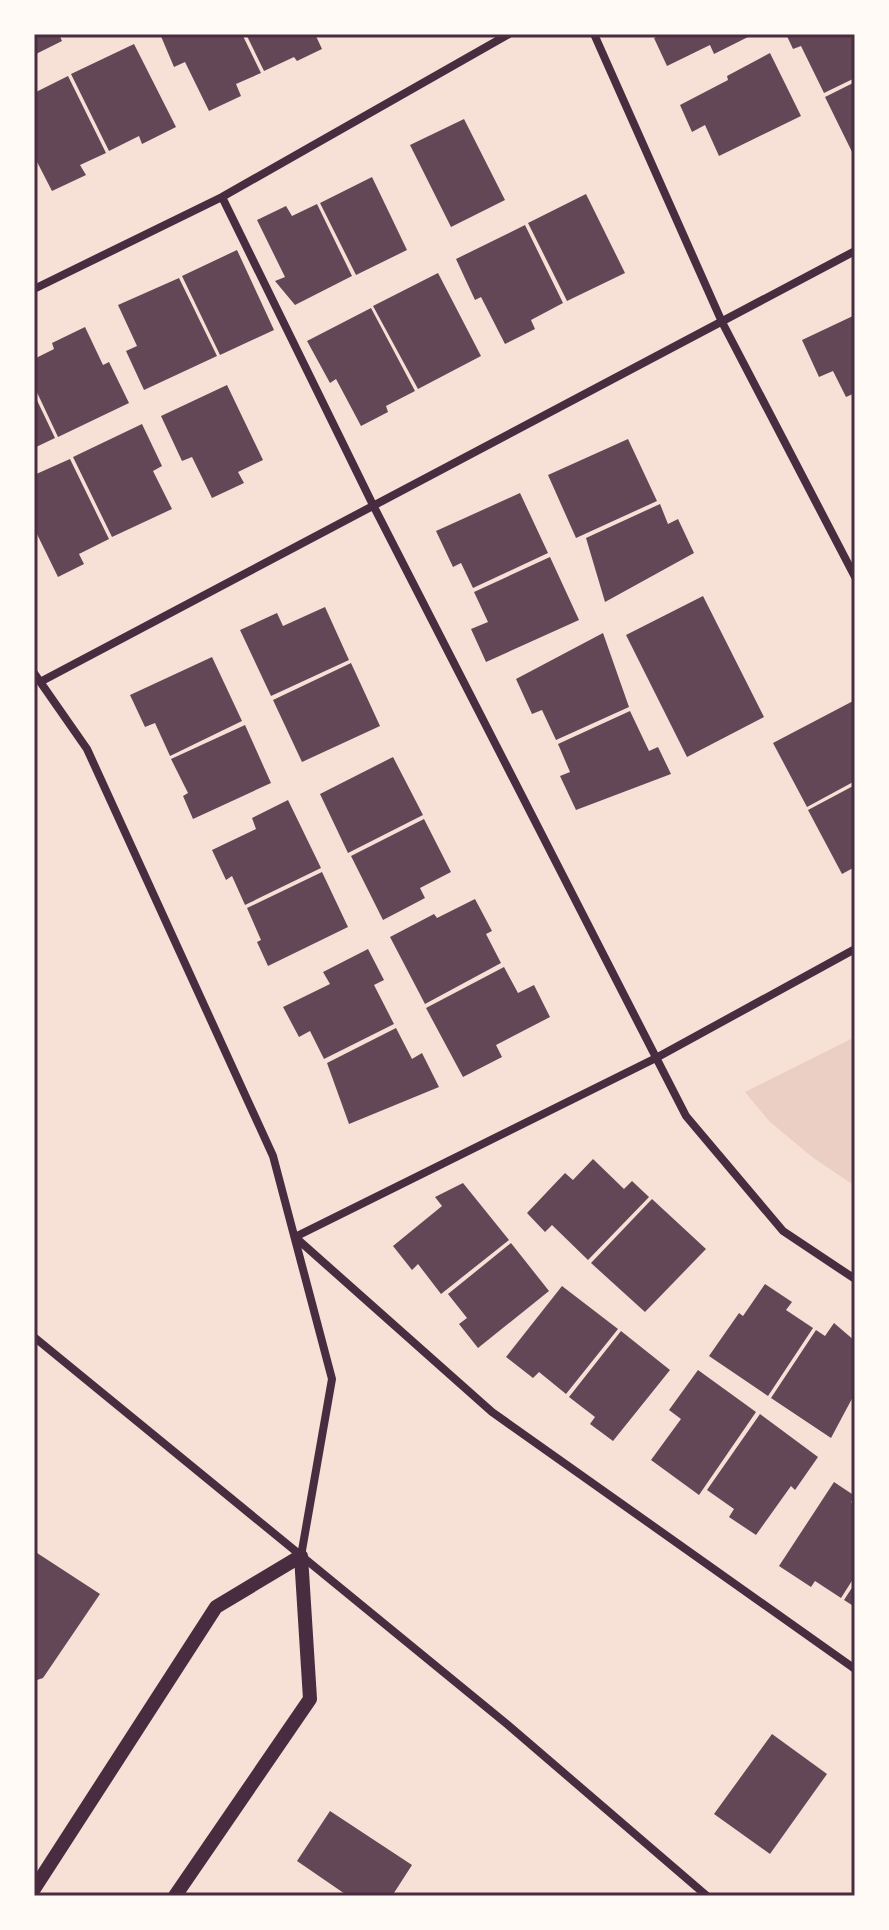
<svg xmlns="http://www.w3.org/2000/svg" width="889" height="1930" viewBox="0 0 889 1930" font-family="Overpass,sans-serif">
  <rect width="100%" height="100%" fill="#f7e1d7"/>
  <path fill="#ebcfc5" d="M 855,1037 L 855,1186 L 812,1157 L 769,1121 L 745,1092 Z"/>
  <path fill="#644757" d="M 34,34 L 59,34 L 62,41 L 34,55 Z
    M 160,34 L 242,34 L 261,73 L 236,84 L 241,96 L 209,111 L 185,62 L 174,67 Z
    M 246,34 L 315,34 L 322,49 L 297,61 L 294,57 L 264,71 Z
    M 663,34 L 754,34 L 714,54 L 710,45 L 667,66 L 654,38 Z
    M 786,34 L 855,34 L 855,78 L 824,93 L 801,46 L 793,49 Z
    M 134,44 L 176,127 L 142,144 L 139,136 L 109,151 L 71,74 Z
    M 770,53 L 801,116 L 719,156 L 705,125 L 692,132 L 680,105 L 728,80 L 727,76 Z
    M 68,76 L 106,153 L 80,165 L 86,175 L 52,191 L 34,156 L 34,93 Z
    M 855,82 L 855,158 L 825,97 Z
    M 464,119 L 505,200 L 451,227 L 410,145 Z
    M 372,177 L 407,250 L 356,275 L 320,203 Z
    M 586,194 L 625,273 L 567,301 L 528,223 Z
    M 317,204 L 352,276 L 295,305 L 275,281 L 285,277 L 257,220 L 286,206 L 292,216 Z
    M 525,225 L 563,303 L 531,320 L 535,329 L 505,344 L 481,297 L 475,300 L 456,259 Z
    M 237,250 L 274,330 L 220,355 L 182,276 Z
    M 438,273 L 481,356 L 418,389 L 373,306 Z
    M 179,278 L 217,356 L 144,390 L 126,351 L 137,346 L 118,305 Z
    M 371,308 L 415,391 L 386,406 L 388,412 L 361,426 L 336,379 L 330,383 L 307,341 Z
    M 855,315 L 855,393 L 846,397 L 833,371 L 819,377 L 802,340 Z
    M 85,327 L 103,365 L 109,362 L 129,403 L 58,437 L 34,386 L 34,359 L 54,349 L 52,343 Z
    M 227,385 L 263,460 L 238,472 L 244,483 L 212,498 L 192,457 L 182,461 L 161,416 Z
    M 34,394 L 55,438 L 34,448 Z
    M 142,424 L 162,466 L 153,471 L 172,509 L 112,537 L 73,457 Z
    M 628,439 L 657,501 L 576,538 L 548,475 Z
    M 70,459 L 109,539 L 79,554 L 84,564 L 58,577 L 34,528 L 34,475 Z
    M 520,493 L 548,553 L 473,588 L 461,563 L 453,567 L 436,531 Z
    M 660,504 L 668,524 L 678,519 L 694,553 L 605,602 L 586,538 Z
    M 550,557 L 579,620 L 486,662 L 471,629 L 488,622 L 474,592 Z
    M 703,596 L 764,717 L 687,757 L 626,635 Z
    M 325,607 L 349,660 L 271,696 L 240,630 L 277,613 L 283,626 Z
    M 603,633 L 629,707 L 556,740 L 542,710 L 532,714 L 516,679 Z
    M 212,657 L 242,721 L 170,756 L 155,723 L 145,727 L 130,695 Z
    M 351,663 L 380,726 L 302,762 L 273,700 Z
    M 855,700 L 855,781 L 807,807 L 773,743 Z
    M 630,711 L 649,751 L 658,747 L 671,774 L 576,810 L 560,776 L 570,772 L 558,744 Z
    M 245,725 L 271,783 L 193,819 L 183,796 L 188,793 L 171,759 Z
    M 393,757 L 423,815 L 348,853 L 320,794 Z
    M 855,785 L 855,867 L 842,874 L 808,810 Z
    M 288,800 L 321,868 L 245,905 L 232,876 L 226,880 L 212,850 L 256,829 L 252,818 Z
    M 424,819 L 451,872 L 420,888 L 425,898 L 383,920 L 351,856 Z
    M 322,872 L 348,927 L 268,966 L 257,942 L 261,940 L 247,908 Z
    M 475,899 L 492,931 L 486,934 L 501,963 L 425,1004 L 390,937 L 434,914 L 437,918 Z
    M 368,949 L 384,980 L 374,985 L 394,1024 L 324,1059 L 310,1031 L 299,1037 L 283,1007 L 330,984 L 323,972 Z
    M 504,967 L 518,993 L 534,985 L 550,1017 L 496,1045 L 502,1057 L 463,1077 L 426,1008 Z
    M 396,1028 L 412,1059 L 422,1053 L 439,1087 L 349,1124 L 327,1063 Z
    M 593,1159 L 624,1189 L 632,1181 L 649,1197 L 588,1260 L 552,1225 L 545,1232 L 527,1213 L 565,1173 L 573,1180 Z
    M 463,1183 L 509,1240 L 441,1294 L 418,1264 L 412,1270 L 393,1246 L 442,1206 L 435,1197 Z
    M 652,1199 L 706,1249 L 645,1312 L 591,1263 Z
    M 511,1243 L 549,1291 L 478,1348 L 459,1324 L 467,1318 L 448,1294 Z
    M 765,1284 L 792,1302 L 786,1310 L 813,1328 L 768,1396 L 709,1356 L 739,1313 L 743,1316 Z
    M 562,1286 L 618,1329 L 566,1394 L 539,1372 L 533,1378 L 506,1357 Z
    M 834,1323 L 855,1341 L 855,1393 L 831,1438 L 771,1398 L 816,1330 L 825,1336 Z
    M 621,1331 L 670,1370 L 613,1441 L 590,1424 L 595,1417 L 569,1397 Z
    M 698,1370 L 756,1412 L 699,1495 L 651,1460 L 681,1419 L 669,1410 Z
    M 760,1414 L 818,1457 L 795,1490 L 791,1486 L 756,1535 L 729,1517 L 734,1509 L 707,1490 Z
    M 834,1482 L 855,1496 L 851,1502 L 855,1505 L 855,1576 L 841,1598 L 815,1581 L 811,1587 L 779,1566 Z
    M 34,1551 L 100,1594 L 43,1678 L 34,1681 Z
    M 855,1583 L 855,1607 L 844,1600 Z
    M 772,1734 L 827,1774 L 770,1854 L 714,1814 Z
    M 330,1811 L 412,1865 L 392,1896 L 348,1896 L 297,1861 Z"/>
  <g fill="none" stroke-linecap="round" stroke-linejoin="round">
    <path stroke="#4a2c40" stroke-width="8" d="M 594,34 L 722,322 L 855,577
      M 222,197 L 373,505 L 686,1116 L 783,1231 L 855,1279
      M 34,289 L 222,197 L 509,34
      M 34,673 L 87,749 L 273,1156 L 332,1379 L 301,1556
      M 40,682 L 855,251
      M 855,949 L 656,1058 L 295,1237 L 492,1412 L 855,1669
      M 34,1337 L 508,1725 L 707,1896"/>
    <path stroke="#4a2c40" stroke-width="14" d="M 34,1889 L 216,1607 L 301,1556 L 310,1699 L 175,1896"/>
  </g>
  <rect width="889" height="1930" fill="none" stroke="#fffaf5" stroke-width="72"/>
  <rect x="36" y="36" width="817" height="1858" fill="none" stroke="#4a2c40" stroke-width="3"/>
</svg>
